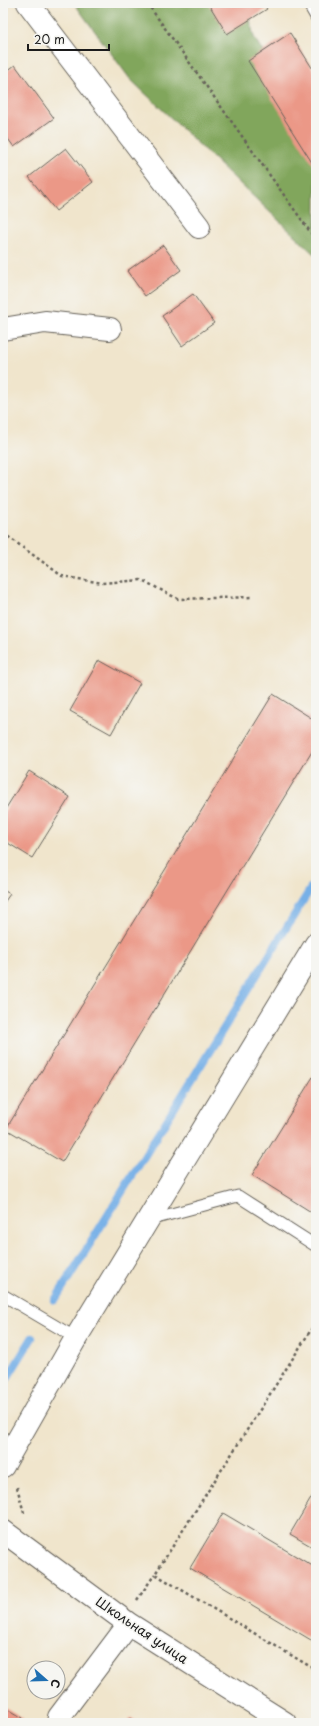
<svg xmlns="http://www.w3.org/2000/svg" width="319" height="1726" viewBox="0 0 319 1726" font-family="'Playpen Sans',sans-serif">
  <rect width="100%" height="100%" fill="#f6f6f2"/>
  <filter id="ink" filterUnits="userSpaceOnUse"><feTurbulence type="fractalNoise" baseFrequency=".025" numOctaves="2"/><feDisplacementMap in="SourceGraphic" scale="8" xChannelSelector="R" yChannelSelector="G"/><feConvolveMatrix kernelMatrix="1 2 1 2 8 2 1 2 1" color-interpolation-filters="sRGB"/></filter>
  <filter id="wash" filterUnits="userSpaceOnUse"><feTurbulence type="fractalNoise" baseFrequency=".012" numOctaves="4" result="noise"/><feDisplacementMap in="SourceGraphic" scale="16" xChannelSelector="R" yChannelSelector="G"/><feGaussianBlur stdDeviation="0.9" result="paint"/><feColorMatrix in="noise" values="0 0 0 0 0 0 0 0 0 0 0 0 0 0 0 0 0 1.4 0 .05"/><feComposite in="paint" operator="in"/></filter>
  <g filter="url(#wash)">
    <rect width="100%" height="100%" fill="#f0e5cc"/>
    <path fill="#81a65c" stroke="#4e613c" d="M 74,3 L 246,3 L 254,37 L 299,112 L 316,132 L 316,256 L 130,79 Z"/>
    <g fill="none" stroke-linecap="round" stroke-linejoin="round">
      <path stroke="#77b0e7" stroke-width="8" d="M 55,1300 L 316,880
        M 3,1385 L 32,1338"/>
    </g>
    <g id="blocks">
      <path fill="#eb9887" d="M 208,3 L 263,3 L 267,9 L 227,34 Z
        M 290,33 L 316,74 L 316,169 L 248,61 Z
        M 15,65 L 54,118 L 14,147 L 3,132 L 3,74 Z
        M 66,148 L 93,182 L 56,211 L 29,177 Z
        M 163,245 L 181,270 L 145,296 L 127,271 Z
        M 193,294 L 214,323 L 182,346 L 162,316 Z
        M 99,660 L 140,683 L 111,734 L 70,711 Z
        M 273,694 L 316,721 L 316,745 L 62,1162 L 6,1129 Z
        M 29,771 L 70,797 L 32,858 L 3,840 L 3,813 Z
        M 3,890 L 10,894 L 3,904 Z
        M 316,1072 L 316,1215 L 252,1175 Z
        M 316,1490 L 316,1549 L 290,1534 Z
        M 223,1513 L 316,1568 L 316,1643 L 190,1568 Z
        M 3,1706 L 23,1718 L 20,1723 L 3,1723 Z
        M 130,1718 L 139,1723 L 127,1723 Z"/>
    </g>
  </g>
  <g filter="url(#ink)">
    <use href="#blocks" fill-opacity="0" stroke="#66625a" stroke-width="1"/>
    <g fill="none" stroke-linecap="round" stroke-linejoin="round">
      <defs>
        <path id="service" d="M 308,3 L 316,17
          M 149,1220 L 238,1196 L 316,1246
          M 3,1295 L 76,1338"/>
        <path id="minor" d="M 28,3 L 199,227
          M 3,329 L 45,322 L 110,329
          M 3,1466 L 76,1338 L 316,944
          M 3,1531 L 129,1624 L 285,1723
          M 58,1723 L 59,1717 L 129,1624"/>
      </defs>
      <use href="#service" stroke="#66625a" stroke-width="13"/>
      <use href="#minor" stroke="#66625a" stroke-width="24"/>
      <path stroke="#66625a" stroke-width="2.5" stroke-dasharray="3 3" stroke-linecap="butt" d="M 147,3 L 316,240
        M 3,533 L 62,576 L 102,583 L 142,580 L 178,599 L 253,597
        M 316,1322 L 155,1574 L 316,1670
        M 17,1487 L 24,1513
        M 137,1600 L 155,1574"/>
      <use href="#service" stroke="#fff" stroke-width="11"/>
      <use href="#minor" stroke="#fff" stroke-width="22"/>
    </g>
  </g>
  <g text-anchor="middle" stroke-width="3.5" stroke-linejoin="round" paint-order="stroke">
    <g font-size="13" fill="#1c1c1c" stroke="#f6f6f2">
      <text transform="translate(142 1630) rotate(34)" y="5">Школьная улица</text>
    </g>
  </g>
  <rect width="319" height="1726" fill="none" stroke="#f6f6f2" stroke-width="16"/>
  <g transform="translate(46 1680) rotate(110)"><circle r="19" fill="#f6f6f2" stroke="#9f9f9c"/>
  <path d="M0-3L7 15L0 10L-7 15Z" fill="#1f6fb2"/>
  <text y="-6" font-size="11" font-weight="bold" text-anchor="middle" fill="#1c1c1c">С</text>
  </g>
  <path d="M28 44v6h81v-6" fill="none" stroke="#1c1c1c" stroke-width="2"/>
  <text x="34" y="44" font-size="12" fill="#1c1c1c" stroke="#f6f6f2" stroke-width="3" paint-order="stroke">20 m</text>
</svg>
